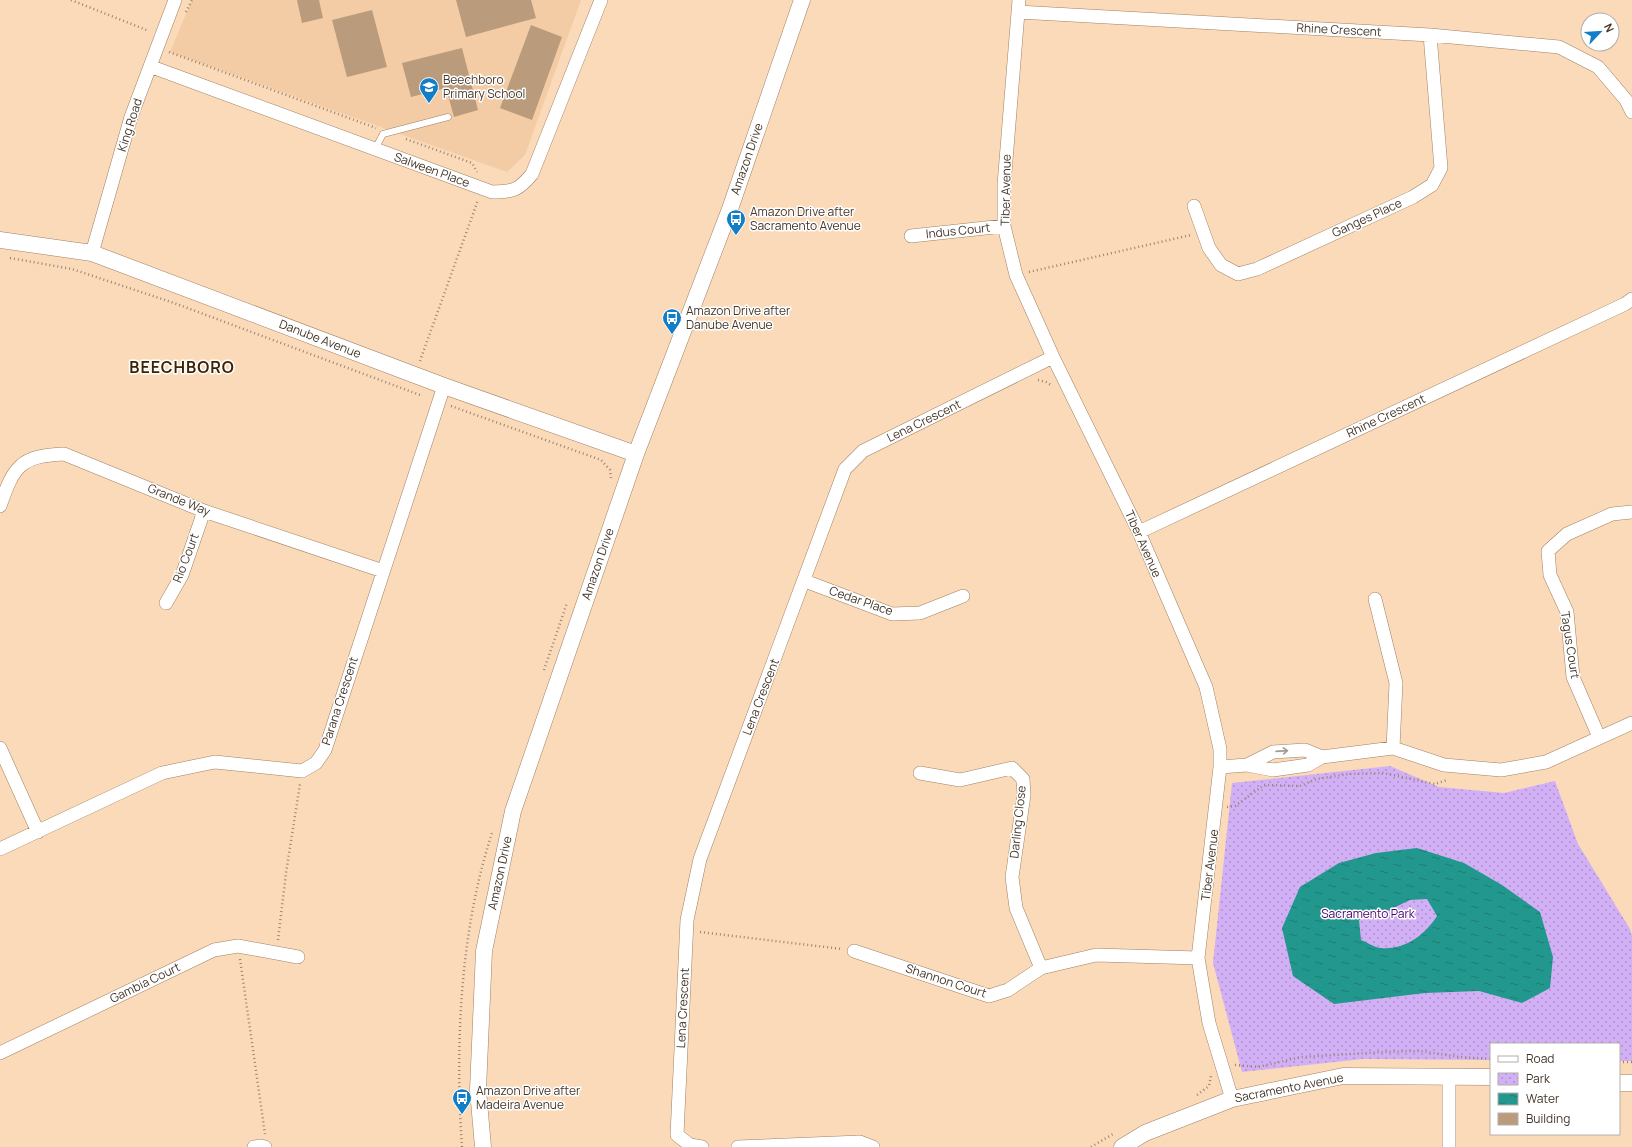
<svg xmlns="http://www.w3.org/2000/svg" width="1632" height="1147" viewBox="0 0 1632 1147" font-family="Manrope,sans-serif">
  <defs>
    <pattern id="park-dots" width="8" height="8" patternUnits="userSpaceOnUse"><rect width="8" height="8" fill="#d2b0f6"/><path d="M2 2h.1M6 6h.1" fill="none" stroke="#ac90c7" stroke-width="1.8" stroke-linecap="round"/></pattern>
    <pattern id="water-ripples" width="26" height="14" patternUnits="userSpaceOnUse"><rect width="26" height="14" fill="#21978d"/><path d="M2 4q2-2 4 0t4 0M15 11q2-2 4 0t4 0" fill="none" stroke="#1e7c73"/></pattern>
  </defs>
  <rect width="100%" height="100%" fill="#fbdab9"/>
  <path fill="#f3cca5" d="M 192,0 L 581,0 L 525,155 L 507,172 L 170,52 Z"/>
  <path fill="url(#park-dots)" d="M 1390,766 L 1439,787 L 1504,793 L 1555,781 L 1578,844 L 1630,929 L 1632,936 L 1632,1061 L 1619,1061 L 1619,1044 L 1491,1044 L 1491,1060 L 1363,1059 L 1242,1072 L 1213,963 L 1232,783 Z"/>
  <path fill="url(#water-ripples)" fill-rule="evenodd" d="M 1417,848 L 1464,863 L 1502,885 L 1540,912 L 1553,957 L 1550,988 L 1522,1003 L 1479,991 L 1425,993 L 1334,1004 L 1293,976 L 1282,928 L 1300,887 L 1339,863 L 1376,853 ZM 1427,899 L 1437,916 C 1425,935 1405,950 1381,948 C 1375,948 1367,942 1361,940 L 1359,920 L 1372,914 L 1387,911 L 1410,900 Z"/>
  <path fill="#ba9b7b" d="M 297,0 L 319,0 L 323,18 L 302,23 Z
    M 456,0 L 531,0 L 536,18 L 466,37 Z
    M 372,10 L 387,67 L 347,77 L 332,20 Z
    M 531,25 L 562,37 L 532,120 L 500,108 Z
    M 462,48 L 478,110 L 454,117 L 446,88 L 411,97 L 402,63 Z"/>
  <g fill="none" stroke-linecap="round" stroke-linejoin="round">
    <defs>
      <path id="service" d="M 375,149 L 383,134 L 448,117"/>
      <path id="minor" d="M 1019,0 L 1004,185 L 1004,226 L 1016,275 L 1053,357 L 1139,532 L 1206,687 L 1220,749 L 1220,767 L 1198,958 L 1209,1023 L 1232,1099
        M 1018,12 L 1430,35 L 1559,47 L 1598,67 L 1626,100 L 1632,112
        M 152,67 L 492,192 C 513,192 519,190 532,174 L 601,0
        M 1194,206 L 1209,248 L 1221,265 L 1238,274 L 1257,269 L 1413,197 L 1432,185 L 1441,168 L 1430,35
        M 911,236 L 1004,226
        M 92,253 L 131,117 L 175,0
        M 0,506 C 14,466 20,456 64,454 L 204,511 L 383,571
        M 1139,532 L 1625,304 L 1632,299
        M 805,581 L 892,614 L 920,613 L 963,596
        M 1375,599 L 1396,683 L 1393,748
        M 166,603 L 182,575 L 204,511
        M 1599,737 L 1573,677 L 1567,612 L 1550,575 L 1548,551 L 1567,534 L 1612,514 L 1632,512
        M 0,748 L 38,832
        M 1247,765 L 1273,752 L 1305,750 L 1322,757
        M 1220,767 L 1247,765 L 1273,770 L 1308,765 L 1322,757 L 1393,748 L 1444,765 L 1501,770 L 1546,762 L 1632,723
        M 920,773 L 960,780 L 1012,768 L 1023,779 L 1024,795 L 1012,877 L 1016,908 L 1041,968
        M 0,849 L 162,773 L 215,762 L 302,771 L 316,763 L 325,750 L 444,386
        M 854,951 L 989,996 L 1008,990 L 1041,968 L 1096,955 L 1198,958
        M 0,1053 L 214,950 L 238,946 L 298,957
        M 254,1147 L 261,1146 L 265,1147
        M 702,1147 L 690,1145 L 677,1135 L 687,920 L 700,859 L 845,469 L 863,451 L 1053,357
        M 738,1147 L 860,1142 L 873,1147
        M 1449,1147 L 1449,1076"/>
      <path id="tertiary" d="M 0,240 L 92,253 L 444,386 L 636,454
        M 1619,1083 L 1632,1083
        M 483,1147 L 478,1090 L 484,951 L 513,811 L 636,454 L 730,209 L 802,0
        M 1122,1147 L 1145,1133 L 1232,1099 L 1343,1076 L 1491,1077"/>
    </defs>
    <use href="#service" stroke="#a08163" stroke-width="7"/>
    <use href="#minor" stroke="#a08163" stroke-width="14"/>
    <use href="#tertiary" stroke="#a08163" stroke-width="17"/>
    <path stroke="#9b846e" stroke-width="2.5" stroke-dasharray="1 3" stroke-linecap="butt" d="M 71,0 L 149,31
      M 186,12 L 192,0
      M 169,52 L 376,128
      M 406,139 L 472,163 L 477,172
      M 10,258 L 72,269 L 174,303 L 420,395
      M 1029,272 L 1191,235
      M 420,361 L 478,200
      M 1038,380 L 1046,382 L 1051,385
      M 451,406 L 601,460 L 610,470 L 611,478
      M 544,670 L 567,603
      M 1227,807 L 1235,806 L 1264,785 L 1300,786 L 1317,779 L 1348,774 L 1383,773 L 1435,784 L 1447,780
      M 700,932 L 842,949
      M 278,940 L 286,873 L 300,784
      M 240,959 L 265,1134
      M 1619,1062 L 1632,1062
      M 1235,1065 L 1258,1067 L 1301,1057 L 1381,1052 L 1420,1051 L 1460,1057 L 1491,1059
      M 1197,1095 L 1209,1086 L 1211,1076
      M 462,1147 C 455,1044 460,931 492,833
      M 1091,1147 L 1113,1134"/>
    <use href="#service" stroke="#fff" stroke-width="6"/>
    <use href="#minor" stroke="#fff" stroke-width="13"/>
    <use href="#tertiary" stroke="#fff" stroke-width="16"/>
  </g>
  <defs><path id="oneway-shaft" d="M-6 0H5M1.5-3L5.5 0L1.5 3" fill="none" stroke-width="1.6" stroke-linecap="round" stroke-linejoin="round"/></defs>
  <use stroke="#a29a94" href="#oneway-shaft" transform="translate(1282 751) rotate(-4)"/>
  <defs>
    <symbol id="school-pin" viewBox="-11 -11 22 30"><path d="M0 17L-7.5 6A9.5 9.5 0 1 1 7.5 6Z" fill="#137ec8" stroke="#fff"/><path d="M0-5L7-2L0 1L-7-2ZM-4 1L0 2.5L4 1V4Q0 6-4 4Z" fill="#fff"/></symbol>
    <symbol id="bus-pin" viewBox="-11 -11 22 30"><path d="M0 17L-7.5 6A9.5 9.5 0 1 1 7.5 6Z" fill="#137ec8" stroke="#fff"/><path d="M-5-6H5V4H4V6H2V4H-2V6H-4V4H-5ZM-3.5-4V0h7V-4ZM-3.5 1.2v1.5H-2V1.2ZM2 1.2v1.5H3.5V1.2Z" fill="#fff"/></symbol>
  </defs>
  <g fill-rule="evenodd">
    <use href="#school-pin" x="418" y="76" width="22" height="30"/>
    <use href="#bus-pin" x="725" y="208" width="22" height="30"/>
    <use href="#bus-pin" x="661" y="307" width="22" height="30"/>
    <use href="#bus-pin" x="451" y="1087" width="22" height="30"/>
  </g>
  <g text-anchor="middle" stroke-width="3" stroke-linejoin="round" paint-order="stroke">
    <g font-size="12" fill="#443629" stroke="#fff">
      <text transform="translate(1339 30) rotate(3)" y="4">Rhine Crescent</text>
      <text transform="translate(130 125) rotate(-72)" y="4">King Road</text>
      <text transform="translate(747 159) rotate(-71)" y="4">Amazon Drive</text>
      <text transform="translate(432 170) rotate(20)" y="4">Salween Place</text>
      <text transform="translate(1006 190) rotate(-89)" y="4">Tiber Avenue</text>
      <text transform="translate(1367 218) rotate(-25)" y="4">Ganges Place</text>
      <text transform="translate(958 231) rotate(-6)" y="4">Indus Court</text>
      <text transform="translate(320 339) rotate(21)" y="4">Danube Avenue</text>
      <text transform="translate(1386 416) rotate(-25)" y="4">Rhine Crescent</text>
      <text transform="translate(924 421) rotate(-26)" y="4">Lena Crescent</text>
      <text transform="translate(179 500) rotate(22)" y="4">Grande Way</text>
      <text transform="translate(1143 544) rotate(66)" y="4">Tiber Avenue</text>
      <text transform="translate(186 558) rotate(-69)" y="4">Rio Court</text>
      <text transform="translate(598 564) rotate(-71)" y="4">Amazon Drive</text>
      <text transform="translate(861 601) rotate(19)" y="4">Cedar Place</text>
      <text transform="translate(1570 645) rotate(81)" y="4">Tagus Court</text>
      <text transform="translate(761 697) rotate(-69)" y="4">Lena Crescent</text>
      <text transform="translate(340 701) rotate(-72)" y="4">Parana Crescent</text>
      <text transform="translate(1018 822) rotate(-84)" y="4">Darling Close</text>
      <text transform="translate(1210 865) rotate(-83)" y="4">Tiber Avenue</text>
      <text transform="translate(500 873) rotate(-78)" y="4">Amazon Drive</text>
      <text transform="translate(946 981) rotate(18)" y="4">Shannon Court</text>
      <text transform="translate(145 983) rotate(-26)" y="4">Gambia Court</text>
      <text transform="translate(683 1008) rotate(-87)" y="4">Lena Crescent</text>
      <text transform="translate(1289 1088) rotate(-11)" y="4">Sacramento Avenue</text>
    </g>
    <g font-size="12" fill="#443629" stroke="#fff" text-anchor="start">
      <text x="443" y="84">Beechboro<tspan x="443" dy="14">Primary School</tspan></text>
      <text x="750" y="216">Amazon Drive after<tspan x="750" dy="14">Sacramento Avenue</tspan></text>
      <text x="686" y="315">Amazon Drive after<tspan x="686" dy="14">Danube Avenue</tspan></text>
      <text x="476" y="1095">Amazon Drive after<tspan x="476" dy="14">Madeira Avenue</tspan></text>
    </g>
    <g font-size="12" fill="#45026c" stroke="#fff">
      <text x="1368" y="918">Sacramento Park</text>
    </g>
    <g font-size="16" font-weight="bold" letter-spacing="1" fill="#3c2304" stroke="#fff">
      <text x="182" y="373">BEECHBORO</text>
    </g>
  </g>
  <rect x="1490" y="1043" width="130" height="92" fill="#ffffff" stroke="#b4afa9"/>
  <rect x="1498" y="1056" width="20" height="6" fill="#ffffff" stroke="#b4afa9"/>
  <text x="1526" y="1063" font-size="12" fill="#443629">Road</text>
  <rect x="1498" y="1073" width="20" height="12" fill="url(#park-dots)" stroke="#b4afa9"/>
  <text x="1526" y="1083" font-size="12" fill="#443629">Park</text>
  <rect x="1498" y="1093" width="20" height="12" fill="url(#water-ripples)" stroke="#b4afa9"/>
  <text x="1526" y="1103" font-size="12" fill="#443629">Water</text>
  <rect x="1498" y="1113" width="20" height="12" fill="#ba9b7b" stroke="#b4afa9"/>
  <text x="1526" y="1123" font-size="12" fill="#443629">Building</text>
  <g transform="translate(1600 32) rotate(65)"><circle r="19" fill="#ffffff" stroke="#b4afa9"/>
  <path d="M0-3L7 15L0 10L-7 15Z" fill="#137ec8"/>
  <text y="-6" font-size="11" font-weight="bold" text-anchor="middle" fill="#443629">N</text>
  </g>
</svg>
